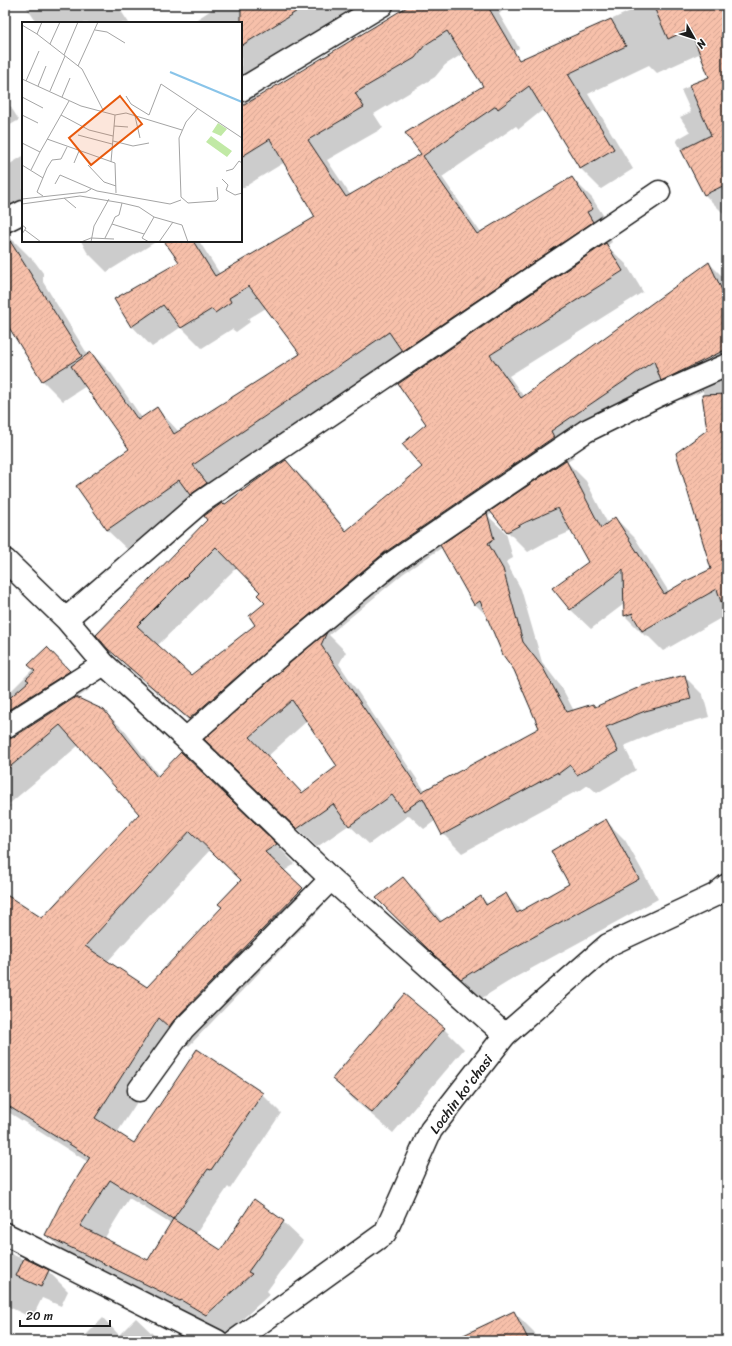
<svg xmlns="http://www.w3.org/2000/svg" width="732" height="1346" viewBox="0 0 732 1346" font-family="Sriracha,sans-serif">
  <defs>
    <pattern id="building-hatch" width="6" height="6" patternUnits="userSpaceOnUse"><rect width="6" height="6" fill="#f7c0aa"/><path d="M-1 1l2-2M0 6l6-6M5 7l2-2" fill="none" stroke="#d3a492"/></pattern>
  </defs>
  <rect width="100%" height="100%" fill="#fff"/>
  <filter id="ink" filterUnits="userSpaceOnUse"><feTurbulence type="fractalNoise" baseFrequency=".025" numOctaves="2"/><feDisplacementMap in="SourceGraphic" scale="8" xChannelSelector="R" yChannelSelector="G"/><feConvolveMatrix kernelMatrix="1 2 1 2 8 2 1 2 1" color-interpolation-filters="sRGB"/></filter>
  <g filter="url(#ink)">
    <path fill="#0003" fill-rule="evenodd" d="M 25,5 L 117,5 L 129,23 L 37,23 Z
      M 219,5 L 359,5 L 245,76 L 259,98 L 411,5 L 509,5 L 499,14 L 519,48 L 481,70 L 464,53 L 445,65 L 435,77 L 374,114 L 383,128 L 327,160 L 351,196 L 422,154 L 484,86 L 480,79 L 637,8 L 635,5 L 727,5 L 727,214 L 725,215 L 705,195 L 676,140 L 690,132 L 680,117 L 691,112 L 681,90 L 710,77 L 701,53 L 657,73 L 649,65 L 588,94 L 633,169 L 601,189 L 581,169 L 544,109 L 519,129 L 516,126 L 442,177 L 481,233 L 572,178 L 592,198 L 612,229 L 607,233 L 612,242 L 607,246 L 626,264 L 643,292 L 509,376 L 524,397 L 709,263 L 727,281 L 727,634 L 721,618 L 663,651 L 647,635 L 645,636 L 625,616 L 624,604 L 591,629 L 570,609 L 589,562 L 572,531 L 546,542 L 528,552 L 508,532 L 493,513 L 488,516 L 506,533 L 513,558 L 506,562 L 521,589 L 542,662 L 562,688 L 574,711 L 593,705 L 596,707 L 684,676 L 703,695 L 709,717 L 664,729 L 624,746 L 636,770 L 597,793 L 588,785 L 578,792 L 577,791 L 462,853 L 443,834 L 436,820 L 424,829 L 409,815 L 369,844 L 349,825 L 317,847 L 224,758 L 208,737 L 129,669 L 108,648 L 208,520 L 210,513 L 197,501 L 128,550 L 107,530 L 130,450 L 86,386 L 63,401 L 43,381 L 5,319 L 5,234 L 15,242 L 35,262 L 43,273 L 43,282 L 88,355 L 91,353 L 111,373 L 142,418 L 157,408 L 179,432 L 302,355 L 266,308 L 248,319 L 250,322 L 236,332 L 232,329 L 202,348 L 181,327 L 152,347 L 132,326 L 116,299 L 181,262 L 165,241 L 199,241 L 220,274 L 317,217 L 285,162 L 241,189 L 241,23 L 191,23 ZM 406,354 L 422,369 L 427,424 L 423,467 L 347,531 L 306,481 L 286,461 L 226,504 L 212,486 ZM 667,385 L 682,400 L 703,391 L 708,430 L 712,569 L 669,592 L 635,538 L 615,518 L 608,524 L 586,481 L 567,462 L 574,458 L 570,451 ZM 530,519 L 531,520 L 521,526 L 524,522 ZM 443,547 L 475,604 L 489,618 L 515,670 L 540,728 L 425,791 L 339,664 L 346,652 L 329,635 L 404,573 ZM 237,567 L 261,592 L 267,603 L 256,625 L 191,677 L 157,646 ZM 307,721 L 339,767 L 302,794 L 268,756 Z
      M 5,98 L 19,120 L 5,128 Z
      M 23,156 L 23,218 L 5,228 L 5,167 Z
      M 81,241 L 157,241 L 107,272 L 87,252 Z
      M 47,648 L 89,690 L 77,698 L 104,711 L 124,730 L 159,776 L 276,844 L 295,864 L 284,871 L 321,908 L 189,1046 L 179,1037 L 117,1133 L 134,1144 L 262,1094 L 281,1113 L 230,1189 L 228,1187 L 195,1235 L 221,1252 L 283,1222 L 303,1241 L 267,1291 L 270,1294 L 226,1334 L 201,1319 L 200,1320 L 66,1254 L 47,1234 L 88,1162 L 5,1110 L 5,895 L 42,919 L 141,814 L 79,745 L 9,804 L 11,806 L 5,811 L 5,697 L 33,669 ZM 210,850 L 242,881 L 223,907 L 148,989 L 107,962 ZM 129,1198 L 171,1224 L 149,1261 L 104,1239 Z
      M 606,821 L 625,840 L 658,899 L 516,977 L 482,998 L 456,975 L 397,918 L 403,878 L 423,898 L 442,921 L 481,897 L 488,904 L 506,895 L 522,911 L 570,884 Z
      M 404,995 L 444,1029 L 464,1049 L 393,1133 L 353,1099 L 333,1079 Z
      M 5,1251 L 48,1271 L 68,1291 L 61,1306 L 42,1298 L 32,1318 L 5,1305 Z
      M 514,1312 L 534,1332 L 539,1341 L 453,1341 Z
      M 103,1318 L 119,1335 L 136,1318 L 160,1341 L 80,1341 Z"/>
    <path fill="url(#building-hatch)" stroke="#1c1c1c" fill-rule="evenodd" d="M 241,5 L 307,5 L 241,46 Z
      M 410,5 L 487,5 L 519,60 L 611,19 L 626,46 L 568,74 L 614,149 L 580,169 L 529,86 L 498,109 L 496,106 L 423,156 L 477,234 L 572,177 L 593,209 L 587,212 L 593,222 L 402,351 L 389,332 L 193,465 L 207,483 L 190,495 L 179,480 L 107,530 L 76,486 L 129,449 L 71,366 L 91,352 L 138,420 L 157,407 L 174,434 L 300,354 L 249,286 L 229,298 L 231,302 L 215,313 L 212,309 L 181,328 L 163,305 L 131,327 L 114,299 L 179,262 L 164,241 L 193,241 L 215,276 L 315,217 L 270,139 L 241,157 L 241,107 ZM 447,31 L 483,86 L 405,133 L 421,154 L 346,197 L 308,140 L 364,107 L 355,93 L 415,58 L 425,45 Z
      M 653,5 L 727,5 L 727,12 L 722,14 L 727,27 L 727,184 L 704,195 L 681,150 L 711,135 L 689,85 L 709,77 L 690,29 L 668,39 Z
      M 5,233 L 82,356 L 42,381 L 5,321 Z
      M 606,243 L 623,271 L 490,355 L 521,398 L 709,262 L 727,301 L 727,349 L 661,381 L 654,361 L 551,431 L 554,437 L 384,553 L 270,648 L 189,719 L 108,649 L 96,635 L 207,520 L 204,516 L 222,503 L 224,505 L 254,482 L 286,460 L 346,531 L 422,467 L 402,444 L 426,424 L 398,384 ZM 216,547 L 260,592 L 257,595 L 265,603 L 249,616 L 255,625 L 191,675 L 137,626 Z
      M 727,394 L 727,602 L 721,602 L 717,589 L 642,631 L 632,614 L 633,613 L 624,616 L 623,570 L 570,610 L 552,588 L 588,562 L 558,508 L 526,522 L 507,532 L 490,511 L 566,460 L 601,528 L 615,517 L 664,594 L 684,582 L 711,569 L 676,453 L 707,430 L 702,395 Z
      M 487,513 L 494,539 L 488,543 L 503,569 L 523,642 L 543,668 L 567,712 L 593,704 L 595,707 L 642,686 L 685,675 L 691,699 L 645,711 L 606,727 L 618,751 L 577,775 L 570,765 L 558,774 L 558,772 L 442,835 L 423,798 L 404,811 L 392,795 L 349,826 L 333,804 L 297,829 L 204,739 L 286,666 L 327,632 L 321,645 L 421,792 L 539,728 L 514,670 L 503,655 L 480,601 L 474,605 L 440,545 ZM 292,700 L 337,766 L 302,793 L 250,737 Z
      M 47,647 L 70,671 L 5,712 L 5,702 L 29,681 L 26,679 L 35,671 L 28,665 Z
      M 76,697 L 104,710 L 157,777 L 181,752 L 277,844 L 265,852 L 303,888 L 174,1020 L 169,1027 L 159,1018 L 95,1118 L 134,1143 L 197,1049 L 263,1093 L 211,1170 L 208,1169 L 173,1219 L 221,1250 L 254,1199 L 284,1221 L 248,1272 L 252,1274 L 206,1315 L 181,1300 L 180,1301 L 45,1235 L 60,1205 L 90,1157 L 5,1104 L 5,894 L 42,918 L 139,814 L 60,725 L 5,771 L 5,739 L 12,738 ZM 190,831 L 241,880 L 218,904 L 222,907 L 147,987 L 85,946 ZM 110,1180 L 173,1219 L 148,1260 L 80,1226 Z
      M 606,819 L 639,879 L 497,957 L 461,979 L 435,956 L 376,898 L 403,877 L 440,922 L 481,896 L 486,905 L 506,893 L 517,913 L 569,884 L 551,851 Z
      M 404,994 L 445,1028 L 372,1113 L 332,1079 Z
      M 24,1258 L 49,1270 L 41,1287 L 16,1276 Z
      M 514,1311 L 529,1341 L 451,1341 Z"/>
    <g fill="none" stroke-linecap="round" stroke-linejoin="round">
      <defs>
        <path id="street" d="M 241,90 L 382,5
          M 5,221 L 23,212
          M 5,560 L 66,619 L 104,664 L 186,739 L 331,879 L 505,1035
          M 66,619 L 201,502 L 659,192
          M 5,727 L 104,664
          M 186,739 L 278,657 L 392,563 L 586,431 L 659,395 L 727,365
          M 139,1090 L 183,1029 L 331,879
          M 5,1234 L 217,1341"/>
        <path id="secondary" d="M 235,1341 L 385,1233 L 431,1130 L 505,1035 L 608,945 L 715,895 L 727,885"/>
      </defs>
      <use href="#street" stroke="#1c1c1c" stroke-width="25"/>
      <use href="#secondary" stroke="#1c1c1c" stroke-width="25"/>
      <use href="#street" stroke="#fff" stroke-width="22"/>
      <use href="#secondary" stroke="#fff" stroke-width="22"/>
    </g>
  </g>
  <g text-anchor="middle" stroke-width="3" stroke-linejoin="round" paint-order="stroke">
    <g font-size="14" fill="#1c1c1c" stroke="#fff">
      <text transform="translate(461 1094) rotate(-53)" y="5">Lochin ko'chasi</text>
    </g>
  </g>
  <g transform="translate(22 22)">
    <rect width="220" height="220" fill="#fff"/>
    <path d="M 196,101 L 205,107 L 199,114 L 190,110 ZM 189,114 L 210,129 L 205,135 L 184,120 Z" fill="#c1e9a5"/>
    <path fill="none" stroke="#89c4e9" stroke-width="2" d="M 148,50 L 220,80"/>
    <path fill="none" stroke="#a4a4a4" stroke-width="1" d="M 0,3 L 15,12 L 60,47 L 81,88M 73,8 L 85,10 L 103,21M 15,12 L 20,0M 28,22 L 38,0M 42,33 L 56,0M 56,44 L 76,0M 0,57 L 59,84 L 93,93 L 104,91 L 160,108M 4,59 L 17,29M 16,64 L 24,44M 28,69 L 43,34M 104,74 L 109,82 L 127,93 L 139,62 L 220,116M 0,75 L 21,86M 40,75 L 48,56M 176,86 L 164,100 L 157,116 L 159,175 L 166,181 L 194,179 L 196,177 L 195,165M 0,93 L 16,101M 39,93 L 67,108 L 91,114M 113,94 L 118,116M 92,104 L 106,105M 56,113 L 90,122M 25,117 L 93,141 L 94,171M 91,119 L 111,124 L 127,121M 0,121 L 18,130 L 47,79M 89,140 L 93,93M 52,141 L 57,129M 0,143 L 21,156M 66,143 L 82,160 L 94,164M 9,148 L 18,130M 204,149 L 211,147 L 217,139 L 220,141M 200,157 L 206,163 L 204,168 L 213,173 L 220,171M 33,162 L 38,153 L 75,169 L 148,182 L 159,178M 21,174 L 15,170 L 25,146 L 30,138 L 39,137 L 45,125M 42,176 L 54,186M 0,177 L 64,170 L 69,167M 0,182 L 58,174 L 100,181M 0,203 L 4,206 L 0,212M 3,208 L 19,220M 122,212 L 90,202 L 93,195 L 97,193 L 100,181 L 117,185 L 132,195M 83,216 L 90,202M 59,220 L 69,216 L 92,217M 69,220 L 72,204 L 87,177M 127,220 L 120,216 L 132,195 L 160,203 L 166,220M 137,220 L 151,200"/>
    <path fill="#e8590c" fill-opacity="0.15" stroke="#e8590c" stroke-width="2" d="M 98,74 L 120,102 L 69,143 L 47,116 Z"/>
    <rect width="220" height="220" fill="none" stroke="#1c1c1c" stroke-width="2"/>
  </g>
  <rect width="732" height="1346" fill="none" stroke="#fff" stroke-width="20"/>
  <rect x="10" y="10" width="712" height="1326" fill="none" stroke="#1c1c1c" stroke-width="1.5" filter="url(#ink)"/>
  <g transform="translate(694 38) rotate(129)" stroke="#ffffff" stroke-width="3" paint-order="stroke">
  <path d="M0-3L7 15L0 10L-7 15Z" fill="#1c1c1c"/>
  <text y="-6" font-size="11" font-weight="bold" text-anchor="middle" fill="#1c1c1c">N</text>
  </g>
  <path d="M20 1320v6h90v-6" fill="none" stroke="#1c1c1c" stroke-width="2"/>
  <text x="26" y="1320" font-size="12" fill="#1c1c1c" stroke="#ffffff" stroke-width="3" paint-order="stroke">20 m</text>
</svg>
